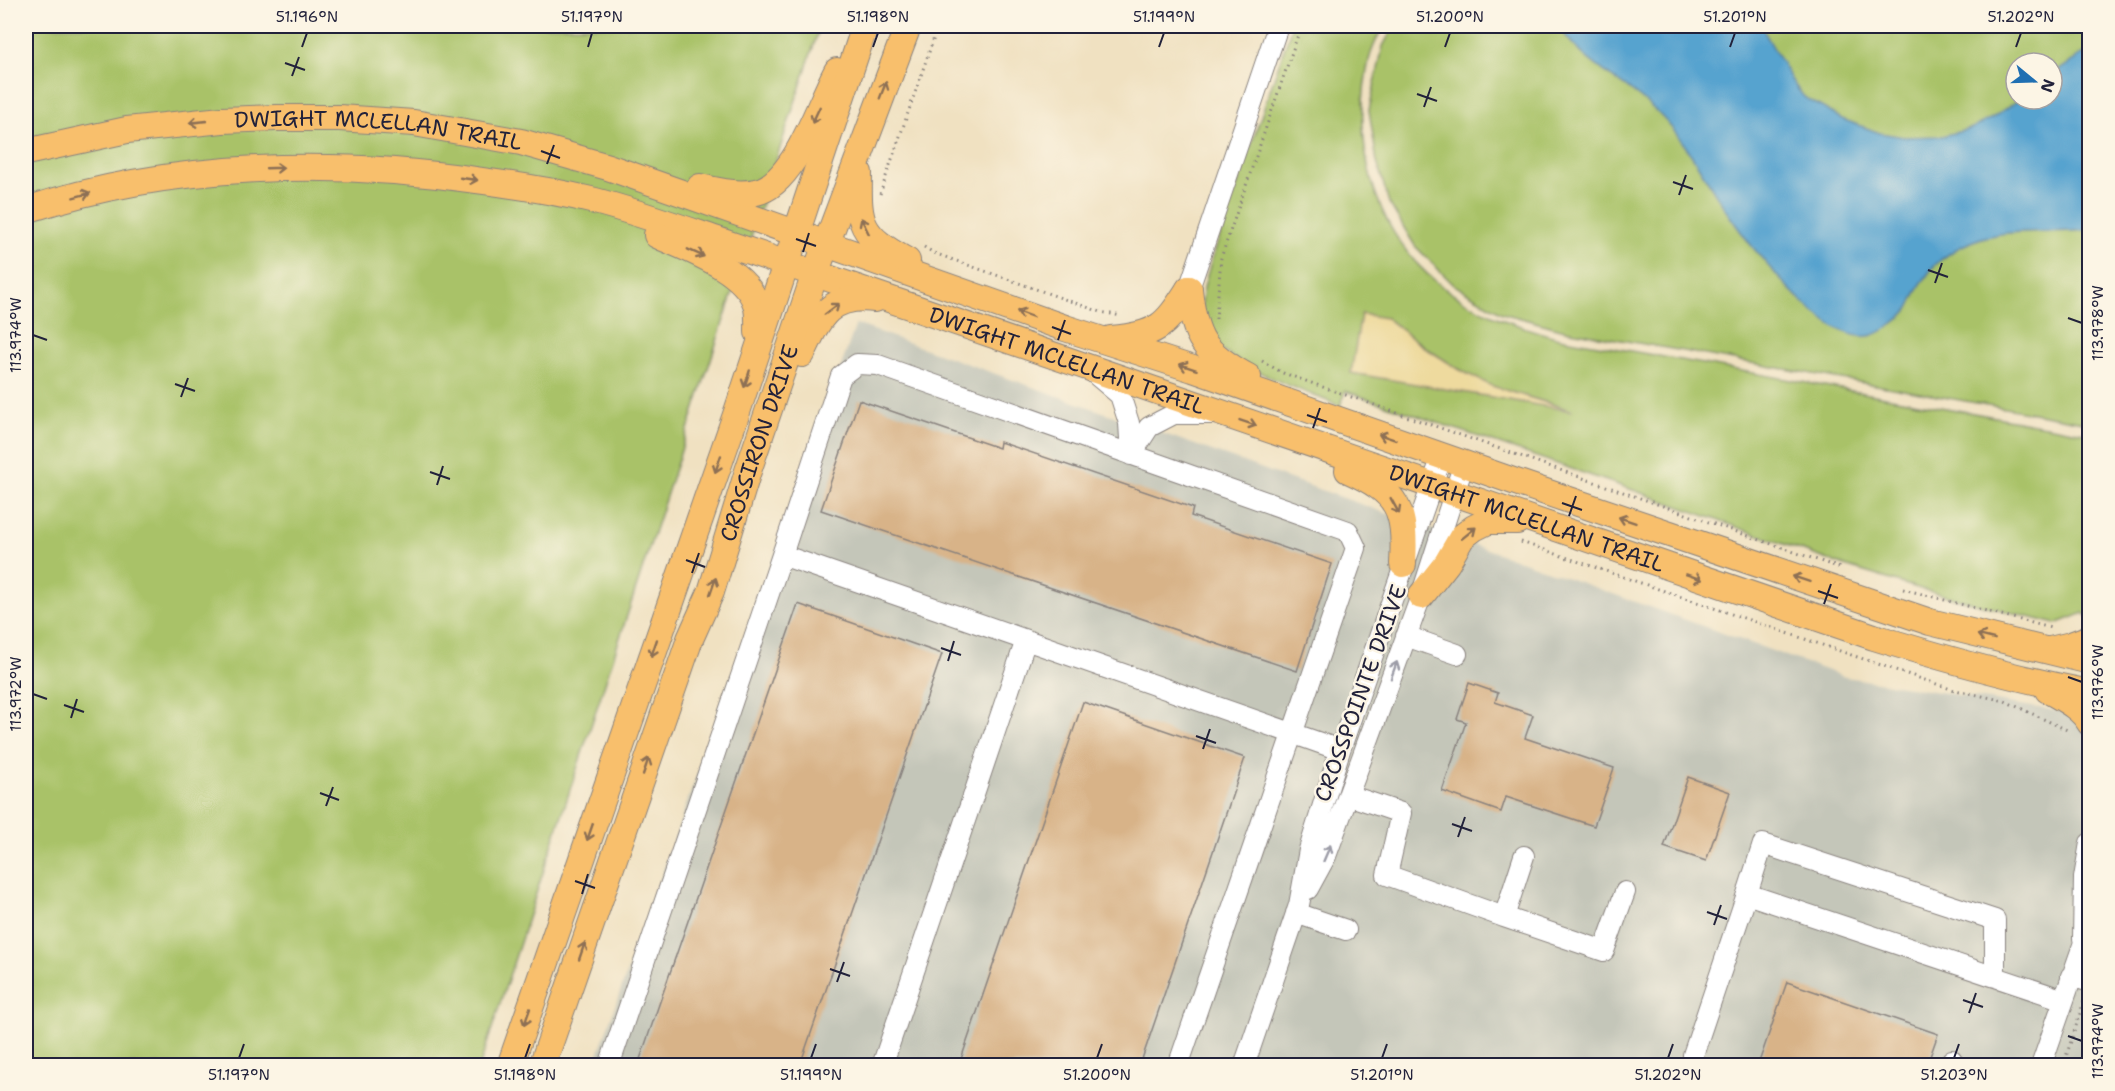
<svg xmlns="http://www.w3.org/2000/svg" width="2115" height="1091" viewBox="0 0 2115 1091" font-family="'Shantell Sans',sans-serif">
  <rect width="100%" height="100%" fill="#fcf5e5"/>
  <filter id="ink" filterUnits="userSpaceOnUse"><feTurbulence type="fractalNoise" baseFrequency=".0167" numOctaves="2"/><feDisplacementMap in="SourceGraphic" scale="12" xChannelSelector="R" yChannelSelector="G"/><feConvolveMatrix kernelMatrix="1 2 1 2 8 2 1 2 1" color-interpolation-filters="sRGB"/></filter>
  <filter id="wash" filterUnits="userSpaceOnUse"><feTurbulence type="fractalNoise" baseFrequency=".008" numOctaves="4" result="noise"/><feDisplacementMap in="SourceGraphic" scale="24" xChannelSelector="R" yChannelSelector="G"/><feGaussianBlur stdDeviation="1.35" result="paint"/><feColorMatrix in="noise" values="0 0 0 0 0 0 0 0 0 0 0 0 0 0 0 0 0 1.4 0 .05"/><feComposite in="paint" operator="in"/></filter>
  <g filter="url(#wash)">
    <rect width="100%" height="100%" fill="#f0e1c1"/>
    <path fill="#c4c6b9" d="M 856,324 L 1845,677 L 2089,716 L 2089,1065 L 594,1066 Z"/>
    <path fill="#a9c268" stroke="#667252" stroke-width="1.5" fill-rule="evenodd" d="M 26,26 L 820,26 L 480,1065 L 26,1065 Z
      M 1292,26 L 1383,26 C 1378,36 1372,48 1369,60 C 1351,140 1372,231 1439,284 C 1474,312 1517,326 1559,338 L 2089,434 L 2089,617 L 2084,613 L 2056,624 L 1924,590 L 1848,567 L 1633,490 L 1345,391 L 1340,406 C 1309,393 1231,366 1212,340 C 1207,334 1203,318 1202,309 C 1201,293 1207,275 1212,259 ZM 1386,318 C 1419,343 1453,369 1492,386 C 1515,395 1540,399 1563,408 L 1351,373 Z
      M 1394,26 L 2089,26 L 2089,423 L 1565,330 L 1502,313 L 1454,285 L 1415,246 L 1389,203 L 1377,162 L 1369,110 L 1383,46 ZM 2016,63 L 2052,63 L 2052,99 L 2016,99 Z"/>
    <path fill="#eeda9e" stroke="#887e6c" stroke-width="1.5" d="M 1361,314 L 1386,318 L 1422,346 L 1460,370 L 1492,386 L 1573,411 L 1351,373 Z"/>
    <path fill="#56a3cf" stroke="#3c6285" stroke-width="1.5" d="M 1559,26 L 1761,26 L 1794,84 L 1804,97 L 1842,119 L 1880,133 L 1904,137 L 1942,136 L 1970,129 L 1992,118 L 2020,99 L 2052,99 L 2052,75 L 2089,50 L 2089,230 C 2042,235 1991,223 1949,254 C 1939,260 1930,270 1924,280 C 1917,288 1914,299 1909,308 C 1903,317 1880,335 1869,336 C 1825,344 1750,246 1727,212 C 1705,179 1686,140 1657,112 C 1626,82 1582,64 1559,26 Z"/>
    <g id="blocks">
      <path fill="#d8b388" d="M 859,400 L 999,448 L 1000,442 L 1193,508 L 1191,516 L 1332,564 L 1297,671 L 821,510 Z
        M 798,604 L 942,654 L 800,1065 L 638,1065 Z
        M 1469,683 L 1498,693 L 1495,702 L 1533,715 L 1525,738 L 1614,768 L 1594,826 L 1506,797 L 1501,812 L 1442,791 L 1466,722 L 1457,719 Z
        M 1083,702 L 1245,758 L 1140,1065 L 959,1065 Z
        M 1688,777 L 1730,792 L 1706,861 L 1664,847 Z
        M 1787,982 L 1938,1034 L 1927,1065 L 1758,1065 Z"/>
    </g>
  </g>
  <g filter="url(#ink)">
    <use href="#blocks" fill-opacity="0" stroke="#89827e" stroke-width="1.5"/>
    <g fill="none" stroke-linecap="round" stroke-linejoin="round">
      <defs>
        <path id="minor" d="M 1189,289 L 1278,26
          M 1094,373 L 1120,395 L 1129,423 L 1131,455
          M 1131,455 L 1149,427 L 1174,414 L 1212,414
          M 1406,636 L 1457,654
          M 1026,640 L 782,555 L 841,376 L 857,364 L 878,365 L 1348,531 L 1356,548 L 1178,1066
          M 1348,795 L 1401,813 L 1387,875 L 1504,917 L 1524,856
          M 1308,889 L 1326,856 L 1421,596 L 1464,463
          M 1296,913 L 1346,930
          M 1504,917 L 1604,951 L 1625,892
          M 2083,939 L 2084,878 L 2090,843
          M 2071,976 L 2090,982
          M 1995,977 L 1995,920 L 1763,844 L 1747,894 L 2064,1000
          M 609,1066 L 782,555
          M 882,1066 L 1026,640 L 1340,750
          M 1244,1066 L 1299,905 L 1309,850 L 1340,750 L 1442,456
          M 1694,1066 L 1693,1055 L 1747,894
          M 1950,1066 L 1952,1060
          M 2041,1066 L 2090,925"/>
        <g id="major">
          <path id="s1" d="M 26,152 L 127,130 L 222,120 L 277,118 L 339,118 L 414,123 L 521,142 L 608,167 L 1065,328 L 1193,369 L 1516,482 L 1930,622 L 2090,661"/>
          <path d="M 859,173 C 858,224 859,235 907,261"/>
          <path d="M 700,187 C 718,191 737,196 756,192 C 795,184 819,103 837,71"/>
          <path id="s2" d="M 26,210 C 172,162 332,159 483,181 C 521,186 558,192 595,201 C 637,212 679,227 720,241 L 1874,637 C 1945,659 2016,679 2090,693"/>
          <path d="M 657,235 C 687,249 746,269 756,304 C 759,313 758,323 758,332"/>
          <path d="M 1189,289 C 1194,339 1204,353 1248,377"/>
          <path d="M 1111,339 C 1158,334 1164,328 1189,289"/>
          <path d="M 802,354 C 819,317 829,294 875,299"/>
          <path d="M 1348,470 C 1399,493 1406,509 1403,564"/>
          <path d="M 1421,596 L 1447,563 L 1462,537 L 1474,528 L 1488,521 L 1517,521"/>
          <path d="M 2050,650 L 2071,645 L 2090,638"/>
          <path d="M 2048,690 C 2063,699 2081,707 2090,723"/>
          <path d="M 510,1066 L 738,409 L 865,26"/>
          <path id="s3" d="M 542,1066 L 690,639 L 711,592 L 748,471 L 815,274 L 908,26"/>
        </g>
      </defs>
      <use href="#minor" stroke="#89827e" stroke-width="22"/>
      <use href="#major" stroke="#89827e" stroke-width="28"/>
      <path stroke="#89827e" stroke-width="3" stroke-dasharray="1.5 4.5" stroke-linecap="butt" d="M 880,194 L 938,26
        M 924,247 L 934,253 L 1101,312 L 1121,316
        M 1216,319 L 1221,258 L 1301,26
        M 1262,361 L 1283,373 L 1843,569
        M 1521,542 L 1951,689 L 2005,701 L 2067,730 L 2070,728
        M 1903,589 L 2051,628
        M 2063,1066 L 2085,998"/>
      <use href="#minor" stroke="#fff" stroke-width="20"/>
      <use href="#major" stroke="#f8bf6c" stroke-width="26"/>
    </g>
    <defs><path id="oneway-shaft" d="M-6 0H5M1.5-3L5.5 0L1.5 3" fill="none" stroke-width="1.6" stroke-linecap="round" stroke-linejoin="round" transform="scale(1.5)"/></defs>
    <g stroke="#8d7054">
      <use href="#oneway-shaft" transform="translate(883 90) rotate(-69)"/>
      <use href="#oneway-shaft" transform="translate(816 115) rotate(115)"/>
      <use href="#oneway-shaft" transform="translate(198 122) rotate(174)"/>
      <use href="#oneway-shaft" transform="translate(275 168) rotate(-2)"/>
      <use href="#oneway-shaft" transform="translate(469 179) rotate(8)"/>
      <use href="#oneway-shaft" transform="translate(82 195) rotate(-15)"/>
      <use href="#oneway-shaft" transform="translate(865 226) rotate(-116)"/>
      <use href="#oneway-shaft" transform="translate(696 253) rotate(24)"/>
      <use href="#oneway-shaft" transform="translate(832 309) rotate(-37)"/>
      <use href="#oneway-shaft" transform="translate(1025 314) rotate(-160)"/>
      <use href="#oneway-shaft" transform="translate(1188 367) rotate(-162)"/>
      <use href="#oneway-shaft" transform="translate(747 379) rotate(108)"/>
      <use href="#oneway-shaft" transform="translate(1248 423) rotate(19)"/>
      <use href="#oneway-shaft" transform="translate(1387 437) rotate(-161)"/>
      <use href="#oneway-shaft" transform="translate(718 464) rotate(109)"/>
      <use href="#oneway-shaft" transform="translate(1395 506) rotate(61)"/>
      <use href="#oneway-shaft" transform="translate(1627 520) rotate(-161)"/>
      <use href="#oneway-shaft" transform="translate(1469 533) rotate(-39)"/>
      <use href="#oneway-shaft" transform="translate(1694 577) rotate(19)"/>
      <use href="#oneway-shaft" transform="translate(1801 579) rotate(-161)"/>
      <use href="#oneway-shaft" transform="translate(713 586) rotate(-71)"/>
      <use href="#oneway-shaft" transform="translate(1986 637) rotate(-166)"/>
      <use href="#oneway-shaft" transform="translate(654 648) rotate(109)"/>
      <use href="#oneway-shaft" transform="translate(646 766) rotate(-71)"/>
      <use href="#oneway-shaft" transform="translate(590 832) rotate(109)"/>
      <use href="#oneway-shaft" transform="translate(582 951) rotate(-71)"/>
      <use href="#oneway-shaft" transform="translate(527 1017) rotate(109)"/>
    </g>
    <g stroke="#9c9ca7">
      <use href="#oneway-shaft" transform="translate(1394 670) rotate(-70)"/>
      <use href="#oneway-shaft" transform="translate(1327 853) rotate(-67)"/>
    </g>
  </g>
  <path fill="none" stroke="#22223b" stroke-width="2" d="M 302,47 L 307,33M 588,47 L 592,33M 873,47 L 878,33M 1159,47 L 1164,33M 1445,47 L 1450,33M 1730,47 L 1735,33M 2016,47 L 2021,33M 285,63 L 305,70M 292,76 L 299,57M 1417,94 L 1437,101M 1424,107 L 1431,87M 541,151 L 560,158M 547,164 L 554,145M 1673,182 L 1693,189M 1679,195 L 1686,175M 796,239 L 816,246M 803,252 L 809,233M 1928,270 L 1948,277M 1935,283 L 1942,263M 2068,318 L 2082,323M 1052,327 L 1071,334M 33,335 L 47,340M 1058,340 L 1065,320M 175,384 L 195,391M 181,397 L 188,378M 1307,415 L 1327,422M 1313,428 L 1320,408M 430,472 L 450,479M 437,485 L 443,466M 1562,503 L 1582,510M 1569,516 L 1576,496M 686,560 L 705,567M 692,573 L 699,553M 1818,591 L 1838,598M 1824,604 L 1831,584M 941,648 L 961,655M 948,661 L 954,641M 2068,677 L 2082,682M 33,694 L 47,699M 64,705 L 84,712M 71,718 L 77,699M 1196,736 L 1216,743M 1203,749 L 1210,729M 320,793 L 339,800M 326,806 L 333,787M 1452,824 L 1472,831M 1458,837 L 1465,817M 575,881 L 595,888M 582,894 L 588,874M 1707,912 L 1727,919M 1714,925 L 1721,905M 830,969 L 850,976M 837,982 L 844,962M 1963,1000 L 1983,1007M 1969,1013 L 1976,993M 2068,1036 L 2082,1041M 239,1058 L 244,1044M 525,1058 L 530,1044M 811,1058 L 816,1044M 1097,1058 L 1102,1044M 1382,1058 L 1387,1044M 1668,1058 L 1673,1044M 1954,1058 L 1959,1044"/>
  <g text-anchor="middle" stroke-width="5" stroke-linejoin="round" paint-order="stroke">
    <g font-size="22" fill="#22223b" stroke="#fcf5e5">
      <text dy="8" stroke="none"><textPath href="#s1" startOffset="356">DWIGHT MCLELLAN TRAIL</textPath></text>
      <text dy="8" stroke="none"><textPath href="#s2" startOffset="1074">DWIGHT MCLELLAN TRAIL</textPath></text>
      <text dy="8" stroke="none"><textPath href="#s3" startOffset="660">CROSSIRON DRIVE</textPath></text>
      <text dy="8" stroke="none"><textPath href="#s2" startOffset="1560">DWIGHT MCLELLAN TRAIL</textPath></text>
      <text transform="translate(1360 693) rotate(-70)" y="8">CROSSPOINTE DRIVE</text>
    </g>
  </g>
  <rect width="2115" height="1091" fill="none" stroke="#fcf5e5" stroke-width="66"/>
  <g transform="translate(2034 81) rotate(109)"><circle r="28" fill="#fcf5e5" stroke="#a5a1a1" stroke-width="1.5"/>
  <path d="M0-4.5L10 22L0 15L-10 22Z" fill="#1f6fb2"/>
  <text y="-9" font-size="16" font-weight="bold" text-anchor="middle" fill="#22223b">N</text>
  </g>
  <rect x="33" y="33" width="2049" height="1025" fill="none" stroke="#22223b" stroke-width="2"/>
  <g font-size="15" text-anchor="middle" fill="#22223b">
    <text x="307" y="22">51.196°N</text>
    <text x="592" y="22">51.197°N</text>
    <text x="878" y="22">51.198°N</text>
    <text x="1164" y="22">51.199°N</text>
    <text x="1450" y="22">51.200°N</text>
    <text x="1735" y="22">51.201°N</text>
    <text x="2021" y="22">51.202°N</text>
    <text transform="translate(2098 323) rotate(-90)" y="5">113.978°W</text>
    <text transform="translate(16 335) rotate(-90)" y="5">113.974°W</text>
    <text transform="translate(2098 682) rotate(-90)" y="5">113.976°W</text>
    <text transform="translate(16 694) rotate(-90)" y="5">113.972°W</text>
    <text transform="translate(2098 1041) rotate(-90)" y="5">113.974°W</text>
    <text x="239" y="1080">51.197°N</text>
    <text x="525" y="1080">51.198°N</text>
    <text x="811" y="1080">51.199°N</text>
    <text x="1097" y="1080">51.200°N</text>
    <text x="1382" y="1080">51.201°N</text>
    <text x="1668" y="1080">51.202°N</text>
    <text x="1954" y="1080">51.203°N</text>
  </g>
</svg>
